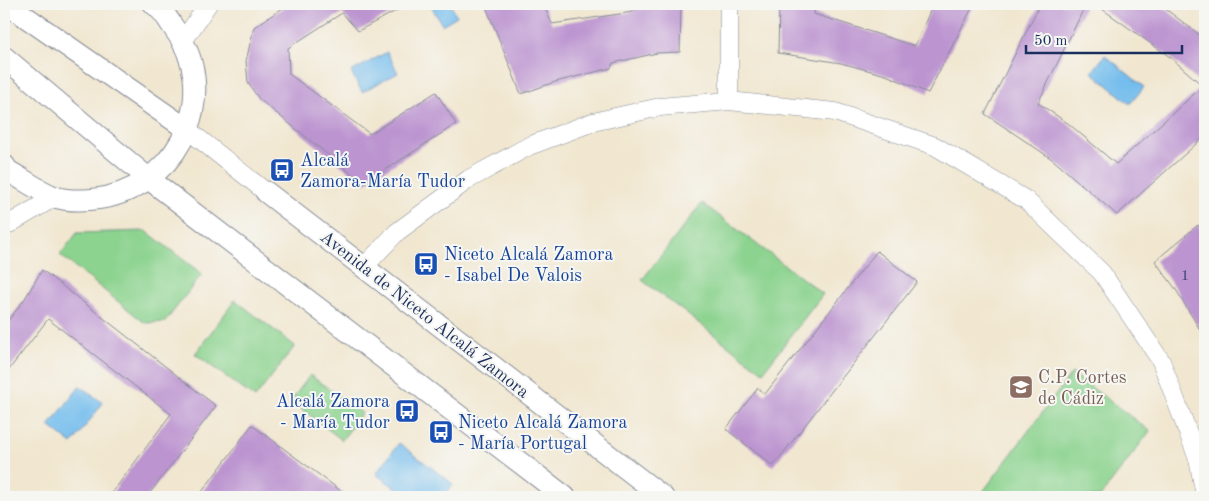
<svg xmlns="http://www.w3.org/2000/svg" width="1209" height="501" viewBox="0 0 1209 501" font-family="'Old Standard TT',serif">
  <rect width="100%" height="100%" fill="#f6f6f2"/>
  <filter id="ink" filterUnits="userSpaceOnUse"><feTurbulence type="fractalNoise" baseFrequency=".02" numOctaves="2"/><feDisplacementMap in="SourceGraphic" scale="10" xChannelSelector="R" yChannelSelector="G"/><feConvolveMatrix kernelMatrix="1 2 1 2 8 2 1 2 1" color-interpolation-filters="sRGB"/></filter>
  <filter id="wash" filterUnits="userSpaceOnUse"><feTurbulence type="fractalNoise" baseFrequency=".0096" numOctaves="4" result="noise"/><feDisplacementMap in="SourceGraphic" scale="20" xChannelSelector="R" yChannelSelector="G"/><feGaussianBlur stdDeviation="1.12" result="paint"/><feColorMatrix in="noise" values="0 0 0 0 0 0 0 0 0 0 0 0 0 0 0 0 0 1.4 0 .05"/><feComposite in="paint" operator="in"/></filter>
  <g filter="url(#wash)">
    <rect width="100%" height="100%" fill="#f1e7d0"/>
    <path fill="#8cd38f" stroke="#548176" d="M 702,203 L 823,294 L 763,372 L 642,280 Z
      M 146,231 L 202,274 L 165,322 L 145,323 L 60,255 L 77,233 Z
      M 235,300 L 295,346 L 255,398 L 195,354 Z
      M 1072,373 L 1150,431 L 1100,497 L 979,497 Z
      M 310,375 L 362,413 L 342,440 L 291,401 Z"/>
    <path fill="#75bded" stroke="#4876a6" d="M 430,4 L 450,4 L 457,16 L 442,25 Z
      M 387,52 L 398,73 L 362,92 L 351,72 Z
      M 1105,55 L 1144,87 L 1130,104 L 1092,72 Z
      M 80,386 L 103,403 L 72,444 L 49,426 Z
      M 399,443 L 453,484 L 443,497 L 408,497 L 376,474 Z"/>
    <g id="blocks">
      <path fill="#bc94d0" d="M 289,4 L 409,4 L 358,31 L 342,13 L 288,48 L 289,74 L 370,134 L 436,92 L 456,124 L 364,184 L 259,99 L 248,83 L 246,61 L 254,27 Z
        M 485,4 L 543,4 L 552,24 L 633,12 L 633,4 L 681,4 L 680,52 L 657,53 L 613,63 L 611,68 L 555,82 L 521,94 Z
        M 779,4 L 814,4 L 814,14 L 915,46 L 933,4 L 974,4 L 928,93 L 886,75 L 841,63 L 778,53 Z
        M 1040,4 L 1086,4 L 1038,103 L 1069,124 L 1116,164 L 1203,86 L 1170,57 L 1095,4 L 1159,4 L 1205,39 L 1205,136 L 1117,215 L 1052,159 L 985,114 Z
        M 1198,225 L 1205,236 L 1205,338 L 1175,288 L 1155,261 Z
        M 877,251 L 917,282 L 773,466 L 726,429 L 758,388 L 765,394 Z
        M 42,270 L 216,406 L 147,497 L 109,497 L 171,414 L 48,319 L 4,376 L 4,326 L 24,300 Z
        M 252,425 L 349,497 L 198,497 Z"/>
    </g>
  </g>
  <g filter="url(#ink)">
    <use href="#blocks" fill-opacity="0" stroke="#868b97" stroke-width="1"/>
    <g fill="none" stroke-linecap="round" stroke-linejoin="round">
      <defs>
        <path id="minor" d="M 729,4 L 729,101
          M 184,40 L 208,4
          M 188,130 L 266,192
          M 4,227 L 55,197
          M 363,268 L 397,232 L 469,179 L 529,146 L 593,122 L 660,107 L 729,101 L 835,112 L 935,146 L 1026,200 L 1102,273 L 1161,361 L 1198,459 L 1205,495"/>
        <path id="tertiary" d="M 7,4 L 188,130
          M 4,57 L 149,179 L 565,497
          M 4,165 L 8,171 C 23,179 39,191 55,197 C 71,202 92,200 108,197 C 183,179 222,90 173,27 C 168,19 162,9 154,4
          M 266,192 L 663,497"/>
      </defs>
      <use href="#minor" stroke="#868b97" stroke-width="19"/>
      <use href="#tertiary" stroke="#868b97" stroke-width="23"/>
      <use href="#minor" stroke="#fff" stroke-width="18"/>
      <use href="#tertiary" stroke="#fff" stroke-width="21"/>
    </g>
  </g>
  <defs>
    <symbol id="bus-square" viewBox="-11 -11 22 22"><rect x="-9" y="-9" width="18" height="18" rx="4" fill="#1a4fb4" stroke="#f6f6f2"/><path d="M-5-6H5V4H4V6H2V4H-2V6H-4V4H-5ZM-3.5-4V0h7V-4ZM-3.5 1.2v1.5H-2V1.2ZM2 1.2v1.5H3.5V1.2Z" fill="#fff"/></symbol>
    <symbol id="school-square" viewBox="-11 -11 22 22"><rect x="-9" y="-9" width="18" height="18" rx="4" fill="#8d6e63" stroke="#f6f6f2"/><path d="M0-5L7-2L0 1L-7-2ZM-4 1L0 2.5L4 1V4Q0 6-4 4Z" fill="#fff"/></symbol>
  </defs>
  <g fill-rule="evenodd">
    <use href="#bus-square" x="268" y="156" width="28" height="28"/>
    <use href="#bus-square" x="412" y="250" width="28" height="28"/>
    <use href="#school-square" x="1007" y="373" width="28" height="28"/>
    <use href="#bus-square" x="393" y="397" width="28" height="28"/>
    <use href="#bus-square" x="427" y="418" width="28" height="28"/>
  </g>
  <g text-anchor="middle" stroke-width="4" stroke-linejoin="round" paint-order="stroke">
    <g font-size="15" fill="#43487a">
      <text x="1185" y="280">1</text>
    </g>
    <g font-size="18" fill="#164399" stroke="#f6f6f2" text-anchor="start">
      <text x="300" y="166">Alcalá<tspan x="300" dy="21">Zamora-María Tudor</tspan></text>
      <text x="444" y="260">Niceto Alcalá Zamora<tspan x="444" dy="21">- Isabel De Valois</tspan></text>
      <text x="390" y="407" text-anchor="end">Alcalá Zamora<tspan x="390" dy="21">- María Tudor</tspan></text>
      <text x="458" y="428">Niceto Alcalá Zamora<tspan x="458" dy="21">- María Portugal</tspan></text>
    </g>
    <g font-size="18" fill="#1b2f5e" stroke="#f6f6f2">
      <text transform="translate(425 314) rotate(38)" y="6">Avenida de Niceto Alcalá Zamora</text>
    </g>
    <g font-size="18" fill="#785e54" stroke="#f6f6f2" text-anchor="start">
      <text x="1038" y="383">C.P. Cortes<tspan x="1038" dy="21">de Cádiz</tspan></text>
    </g>
  </g>
  <rect width="1209" height="501" fill="none" stroke="#f6f6f2" stroke-width="20"/>
  <path d="M1026 45v8h156v-8" fill="none" stroke="#1b2f5e" stroke-width="2.5"/>
  <text x="1034" y="45" font-size="15" fill="#1b2f5e" stroke="#f6f6f2" stroke-width="4" paint-order="stroke">50 m</text>
</svg>
